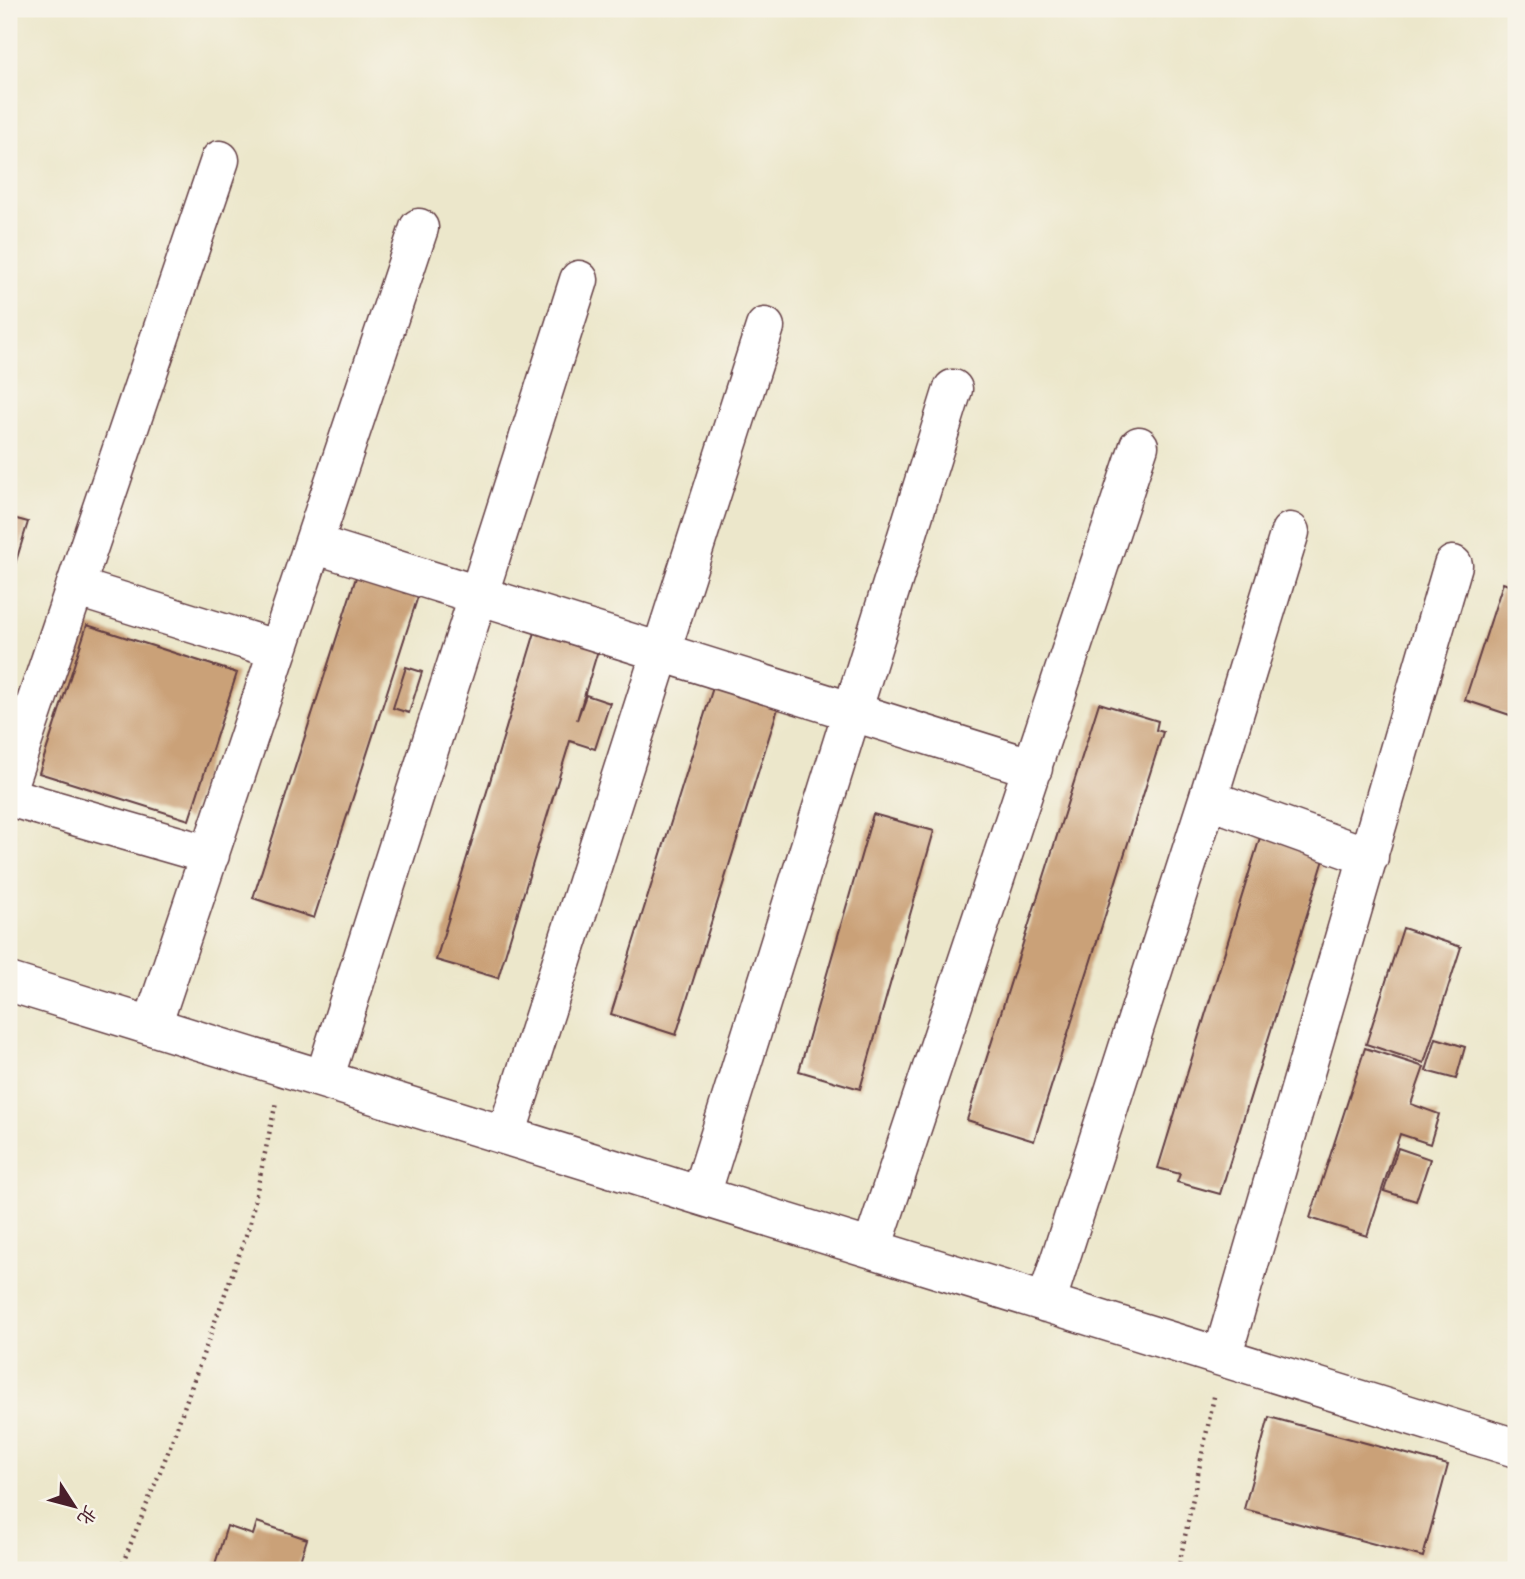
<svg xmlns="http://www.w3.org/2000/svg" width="1525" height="1579" viewBox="0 0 1525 1579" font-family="'Architects Daughter','LXGW WenKai TC',sans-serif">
  <rect width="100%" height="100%" fill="#f7f3e8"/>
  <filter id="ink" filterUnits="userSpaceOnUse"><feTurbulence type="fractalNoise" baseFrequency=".0143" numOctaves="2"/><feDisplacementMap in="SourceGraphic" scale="14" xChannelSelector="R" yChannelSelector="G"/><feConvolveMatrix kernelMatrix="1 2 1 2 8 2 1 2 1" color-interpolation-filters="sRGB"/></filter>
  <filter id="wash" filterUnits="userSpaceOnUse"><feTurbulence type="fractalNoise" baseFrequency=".00686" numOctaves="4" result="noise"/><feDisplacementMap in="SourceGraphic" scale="28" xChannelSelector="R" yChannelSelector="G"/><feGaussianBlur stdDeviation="1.57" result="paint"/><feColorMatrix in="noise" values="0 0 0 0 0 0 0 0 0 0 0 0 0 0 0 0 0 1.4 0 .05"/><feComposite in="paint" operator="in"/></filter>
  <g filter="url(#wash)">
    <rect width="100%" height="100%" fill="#ece7cb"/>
    <g id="blocks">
      <path fill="#caa178" d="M 1184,9 L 1228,9 L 1228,11 L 1185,14 Z
        M 9,517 L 28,522 L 9,584 Z
        M 359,568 L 421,587 L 314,918 L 253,898 Z
        M 1503,583 L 1516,588 L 1516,717 L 1465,700 Z
        M 87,625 L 237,673 L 189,820 L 39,773 Z
        M 536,629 L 599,647 L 577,720 L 586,695 L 610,703 L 595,749 L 570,741 L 498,978 L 436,960 Z
        M 406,667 L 422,672 L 409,713 L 393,708 Z
        M 715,681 L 780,702 L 676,1035 L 611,1014 Z
        M 1099,703 L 1158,721 L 1156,730 L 1163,732 L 1034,1141 L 967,1120 Z
        M 873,814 L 934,831 L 860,1089 L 799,1071 Z
        M 1262,831 L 1327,850 L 1220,1194 L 1177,1182 L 1180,1174 L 1158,1168 Z
        M 1403,928 L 1461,947 L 1424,1063 L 1366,1044 Z
        M 1436,1038 L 1465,1047 L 1456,1079 L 1426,1071 Z
        M 1365,1048 L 1424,1067 L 1411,1104 L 1439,1114 L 1430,1144 L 1400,1134 L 1367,1236 L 1310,1218 Z
        M 1398,1148 L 1430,1159 L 1416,1201 L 1384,1191 Z
        M 1269,1417 L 1448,1465 L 1423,1557 L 1244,1509 Z
        M 257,1522 L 307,1539 L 297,1570 L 235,1570 L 215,1564 L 227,1526 L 253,1535 Z"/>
    </g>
  </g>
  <g filter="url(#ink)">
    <use href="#blocks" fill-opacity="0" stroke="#623d43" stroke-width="2"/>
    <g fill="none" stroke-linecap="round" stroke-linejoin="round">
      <defs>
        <path id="minor" d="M 314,544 L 1033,768
          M 75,587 L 278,650
          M 9,782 L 220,160
          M 9,797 L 210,855
          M 1208,799 L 1369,857
          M 9,982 L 1516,1448
          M 152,1026 L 419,228
          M 324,1079 L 579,280
          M 506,1135 L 765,327
          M 701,1195 L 953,389
          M 872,1248 L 1139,446
          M 1046,1303 L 1208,799 L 1290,532
          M 1222,1357 L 1453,565"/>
      </defs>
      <use href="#minor" stroke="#623d43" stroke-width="41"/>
      <path stroke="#623d43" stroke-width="4.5" stroke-dasharray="2 5" stroke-linecap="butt" d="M 120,1570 L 168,1452 L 249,1227 L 276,1102
        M 1178,1570 L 1215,1392"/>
      <use href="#minor" stroke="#fff" stroke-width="38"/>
    </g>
  </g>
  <rect width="1525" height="1579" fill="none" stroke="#f7f3e8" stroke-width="35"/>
  <g transform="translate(74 1506) rotate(126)" stroke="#f7f3e8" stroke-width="5" paint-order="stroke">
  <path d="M0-5L12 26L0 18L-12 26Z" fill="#4a1f2b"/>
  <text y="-10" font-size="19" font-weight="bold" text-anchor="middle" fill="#4a1f2b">北</text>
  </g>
</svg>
